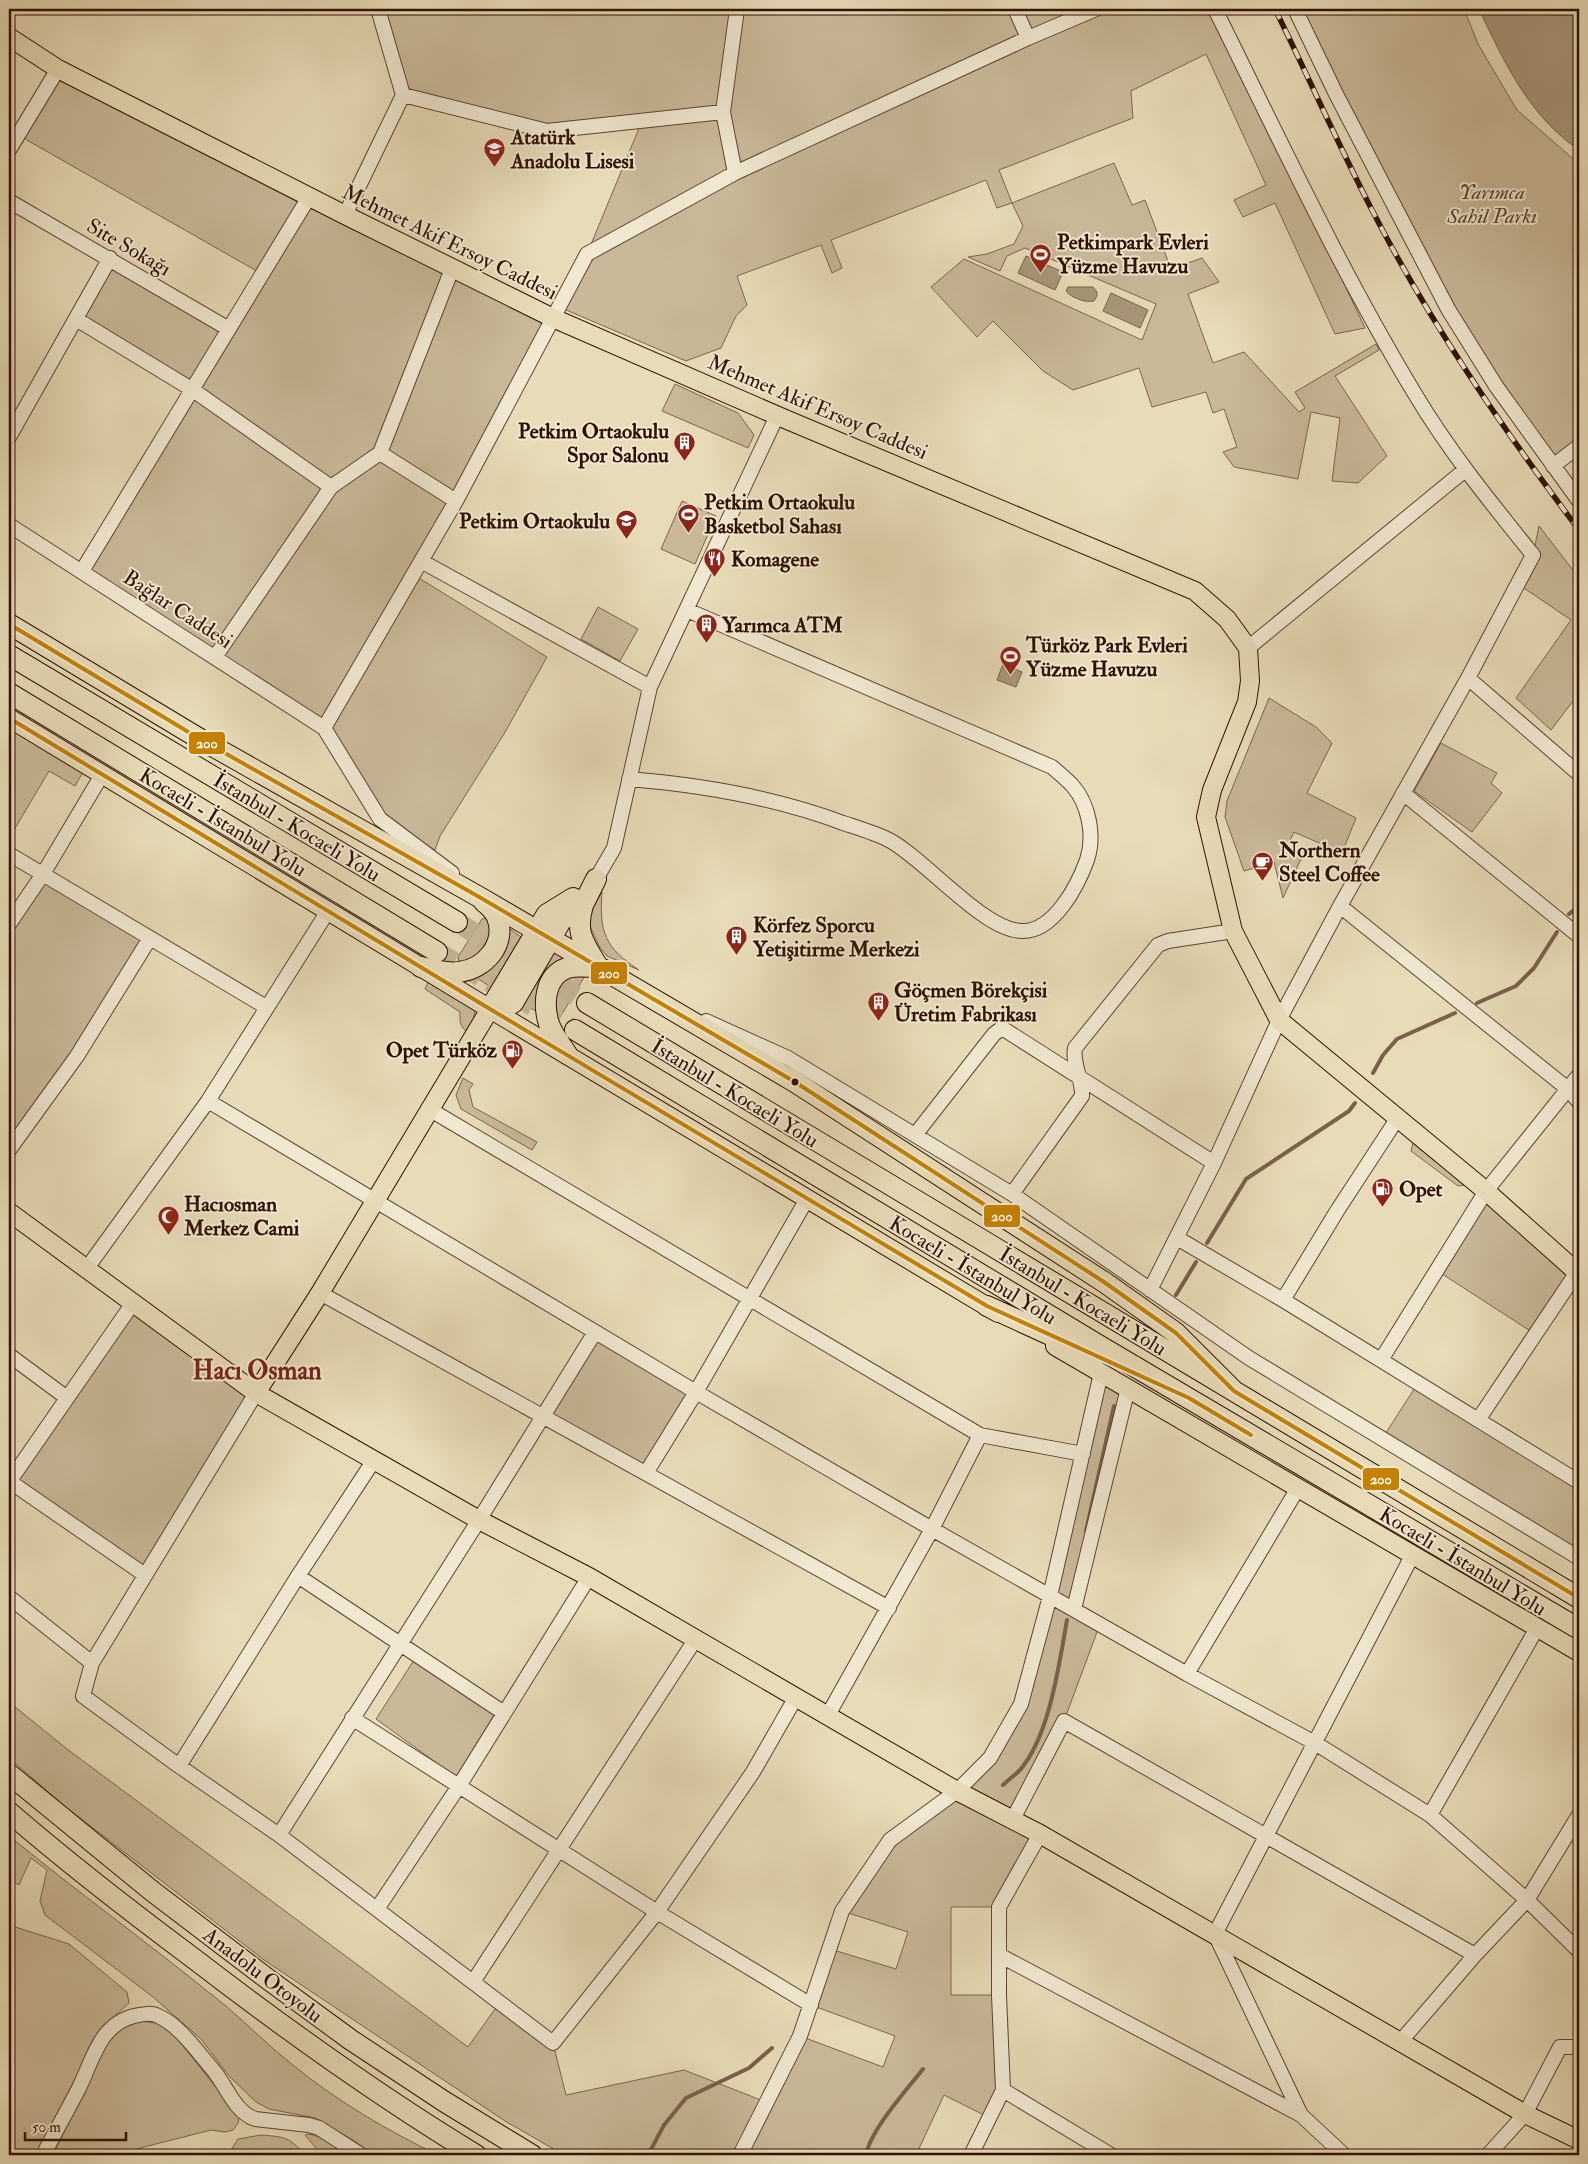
<svg xmlns="http://www.w3.org/2000/svg" width="1588" height="2164" viewBox="0 0 1588 2164" font-family="'IM FELL Double Pica',serif">
  <rect width="100%" height="100%" fill="#e8dcb8"/>
  <filter id="stains"><feTurbulence type="fractalNoise" baseFrequency=".004" numOctaves="4"/><feColorMatrix values="0 0 0 0 .2 0 0 0 0 .09 0 0 0 0 .02 0 0 0 .5 -.17"/></filter>
  <radialGradient id="worn" r=".72"><stop offset=".6" stop-color="#630" stop-opacity="0"/><stop offset="1" stop-color="#630" stop-opacity=".3"/></radialGradient>
  <path fill="#c9b999" stroke="#7c654e" d="M 378,9 L 1215,9 L 1365,328 L 1335,334 L 1275,203 L 1243,217 L 1234,200 L 1266,185 L 1206,54 L 1131,91 L 1133,118 L 999,170 L 1012,203 L 1114,163 L 1132,205 L 1145,200 L 1171,269 L 1202,258 L 1219,282 L 1188,294 L 1213,363 L 1244,352 L 1299,412 L 1305,408 L 1295,392 L 1376,344 L 1379,350 L 1335,376 L 1387,456 L 1358,483 L 1332,481 L 1340,418 L 1311,412 L 1298,479 L 1234,467 L 1223,452 L 1237,447 L 1224,409 L 1213,413 L 1206,392 L 1152,407 L 1139,368 L 1073,390 L 1043,371 L 993,321 L 977,337 L 931,287 L 964,259 L 1142,340 L 1156,304 L 1025,248 L 1007,256 L 1000,271 L 968,257 L 987,254 L 1014,244 L 1023,226 L 1012,203 L 997,208 L 986,180 L 831,240 L 842,268 L 832,273 L 821,245 L 737,276 L 747,305 L 736,316 L 721,348 L 686,361 L 559,307 L 587,254 L 642,121 L 547,131 L 403,95 Z
    M 1295,9 L 1464,9 L 1478,44 L 1517,110 L 1579,164 L 1579,446 L 1553,466 L 1496,386 Z
    M 58,69 L 553,318 L 414,575 L 547,657 L 504,734 L 440,836 L 435,850 L 380,819 L 324,728 L 82,571 L 193,390 L 76,319 L 110,258 L 229,329 L 262,274 L 18,135 Z
    M 675,384 L 738,413 L 754,435 L 748,448 L 662,411 Z
    M 682,501 L 716,516 L 695,564 L 661,549 Z
    M 1539,526 L 1579,578 L 1579,693 L 1551,730 L 1516,698 L 1571,620 L 1518,584 L 1533,555 Z
    M 598,607 L 638,629 L 620,661 L 581,639 Z
    M 1269,698 L 1316,727 L 1332,743 L 1307,793 L 1356,818 L 1342,853 L 1294,832 L 1285,851 L 1301,859 L 1283,898 L 1274,862 L 1244,871 L 1225,817 L 1227,801 Z
    M 9,718 L 87,765 L 75,786 L 49,771 L 11,835 L 9,834 Z
    M 1441,743 L 1497,773 L 1491,783 L 1502,793 L 1472,832 L 1414,791 Z
    M 43,874 L 150,938 L 9,1150 L 9,924 Z
    M 602,892 C 599,932 605,948 639,970 L 607,956 L 599,946 L 590,926 L 590,913 Z
    M 487,918 L 491,922 L 488,947 L 468,962 L 459,961 L 458,957 L 482,919 Z
    M 507,927 L 521,937 L 491,987 L 475,977 Z
    M 550,950 L 568,960 L 540,1013 L 519,1002 Z
    M 586,974 L 559,1019 L 553,1012 L 554,989 L 567,975 Z
    M 429,980 L 475,1009 L 473,1023 L 468,1032 C 459,1027 460,1021 460,1012 L 425,989 Z
    M 463,1078 L 473,1084 L 469,1090 L 473,1107 L 537,1142 L 532,1150 L 461,1109 L 456,1095 Z
    M 1413,1143 L 1465,1185 L 1458,1186 L 1411,1151 Z
    M 1486,1191 L 1577,1272 L 1535,1334 L 1436,1270 Z
    M 133,1303 L 256,1393 L 145,1575 L 9,1481 Z
    M 595,1332 L 696,1392 L 646,1473 L 542,1415 Z
    M 1101,1373 L 1128,1388 L 1074,1609 L 1100,1624 L 1064,1721 L 1013,1819 L 1040,1834 L 999,1907 L 951,1907 L 951,1995 L 999,1995 L 1003,2090 L 990,2118 L 944,2095 L 916,2155 L 564,2155 L 505,2121 L 264,1960 L 67,1808 L 9,1758 L 9,1702 L 67,1749 L 468,2047 L 500,2002 L 553,2043 L 566,2095 L 684,2070 L 766,2102 L 800,2036 L 883,2067 L 895,2036 L 811,2005 L 830,1949 L 896,1969 L 908,1932 L 842,1911 L 890,1840 L 990,1758 L 1021,1704 Z
    M 1418,1383 L 1579,1482 L 1579,1558 L 1382,1439 Z
    M 414,1660 L 496,1712 L 456,1777 L 376,1719 Z
    M 9,1836 C 80,1894 155,1948 226,2006 C 249,2026 270,2047 294,2066 C 337,2101 388,2131 438,2155 L 374,2155 L 353,2140 L 315,2118 L 269,2109 L 256,2102 L 229,2076 L 201,2039 L 153,1997 L 45,1915 L 40,1901 L 47,1870 L 31,1858 L 19,1885 L 9,1879 Z
    M 9,1925 L 69,1944 L 127,1992 L 129,2003 L 107,2023 L 92,2041 L 87,2056 L 36,2155 L 9,2155 Z
    M 139,2021 L 157,2023 L 175,2036 L 239,2116 L 238,2123 L 233,2130 L 225,2132 L 211,2130 L 140,2148 L 123,2155 L 53,2155 L 109,2039 L 123,2025 Z
    M 309,2134 C 323,2138 341,2142 348,2155 L 322,2155 L 305,2135 Z
    M 261,2135 C 286,2137 289,2137 305,2155 L 228,2155 L 238,2139 Z"/>
  <path fill="#a9977b" stroke="#79614b" d="M 1479,9 L 1579,9 L 1579,150 C 1529,116 1504,62 1479,9 Z
    M 1026,256 L 1063,272 L 1055,290 L 1018,273 Z
    M 1068,287 L 1093,287 L 1097,292 L 1097,296 L 1094,301 C 1086,303 1071,298 1066,291 Z
    M 1111,293 L 1148,310 L 1140,328 L 1103,311 Z
    M 1003,664 L 1022,672 L 1016,687 L 997,680 Z"/>
  <g fill="none" stroke-linecap="round" stroke-linejoin="round">
    <path stroke="#79614b" stroke-width="4" d="M 1569,914 L 1579,906
      M 1477,1003 L 1516,986 L 1534,968 L 1557,932
      M 1373,1073 L 1383,1055 L 1397,1039 L 1455,1013
      M 1207,1243 L 1246,1179 L 1349,1111 L 1355,1103
      M 1176,1295 L 1196,1262
      M 1086,1531 L 1114,1406
      M 1003,1785 C 1008,1780 1015,1775 1020,1770 C 1050,1735 1059,1664 1067,1620
      M 648,2155 L 664,2125 L 686,2098 L 749,2068 L 772,2048
      M 866,2155 C 871,2129 906,2091 923,2069"/>
    <path stroke="#c3b394" stroke-width="20" stroke-dasharray="20 10" stroke-linecap="butt" d="M 457,922 L 587,1003
      M 437,952 L 575,1030"/>
    <defs>
      <path id="minor" d="M 1015,9 L 1028,38
        M 1295,9 L 1336,94 L 1448,309 L 1496,386 L 1579,501
        M 403,95 L 547,131 L 723,112
        M 9,150 L 58,69
        M 735,173 L 723,112 L 737,9
        M 9,201 L 229,329
        M 345,215 L 403,95 L 378,9
        M 76,319 L 193,390 L 331,487 L 215,657
        M 9,437 L 110,258
        M 380,453 L 456,501
        M 1553,466 L 1579,446
        M 331,487 L 380,453 L 452,269
        M 9,525 L 324,728 L 380,819 L 452,873
        M 421,561 L 650,687
        M 82,571 L 309,197
        M 1248,648 L 1465,470
        M 1468,678 L 1579,774
        M 324,728 L 456,501 L 587,254 L 735,173 L 1028,38 L 1096,9
        M 629,779 C 702,785 774,797 843,823 C 858,828 875,833 889,840 C 925,859 984,931 1022,931 C 1054,932 1078,885 1087,860 C 1095,836 1089,804 1072,785 C 1066,779 1059,773 1052,767 L 687,610
        M 1403,793 L 1579,936
        M 9,854 L 266,1007
        M 596,879 L 614,848 L 650,687 L 777,416
        M 1340,906 L 1568,1089 L 1579,1102
        M 9,924 L 43,874 L 103,773
        M 706,1021 L 788,1058 L 1012,1194 L 1249,1358 L 1579,1558
        M 208,1101 L 696,1392 L 932,1529 L 1187,1674 L 1315,1743 L 1430,1815 L 1527,1900 L 1579,1951
        M 429,1109 L 980,1435 L 1083,1454
        M 915,1135 L 994,1034 L 1002,1028 L 1214,1163
        M 9,1150 L 77,1056 L 150,938
        M 1012,1194 L 1082,1096 C 1083,1079 1072,1065 1075,1048 L 1158,945 L 1168,941 L 1233,931
        M 1177,1238 L 1283,1300 L 1579,1482
        M 87,1268 L 208,1101 L 328,911
        M 1150,1290 L 1214,1163 L 1279,1020 L 1340,906 L 1468,678 L 1533,555 C 1491,503 1449,451 1415,394 C 1340,270 1279,138 1215,9
        M 320,1293 L 889,1608
        M 1283,1300 L 1337,1211 L 1397,1119
        M 9,1355 L 67,1398
        M 1381,1360 L 1486,1191 L 1579,1075
        M 256,1393 L 92,1663 L 83,1696 L 179,1766 L 279,1835 L 553,2043 L 657,1912 L 753,1772 L 796,1697
        M 1478,1420 L 1577,1272
        M 646,1473 L 696,1392 L 807,1199
        M 9,1481 L 145,1575
        M 9,1482 L 133,1303
        M 298,1576 L 504,1713
        M 9,1597 L 92,1663
        M 1074,1609 L 1128,1388
        M 1187,1674 L 1298,1488
        M 828,1715 L 932,1529 L 980,1435
        M 352,1718 L 657,1912 L 811,2005
        M 179,1766 L 298,1576 L 374,1460
        M 1430,1815 L 1537,1628
        M 1013,1819 L 1064,1721 L 1475,1955
        M 279,1835 L 479,1520 L 595,1332
        M 377,1909 L 459,1786 L 589,1577
        M 999,1955 L 1301,2115 L 1344,2155
        M 473,1982 L 695,1640
        M 1401,2041 L 1475,1955 L 1527,1900 L 1579,1815
        M 1003,2090 L 1111,2155
        M 1301,2115 L 1215,1934 L 1412,1556
        M 43,2155 C 55,2133 67,2111 79,2088 C 93,2060 99,2025 134,2016 C 143,2014 152,2012 160,2017 C 180,2026 200,2055 214,2071 C 227,2087 234,2111 255,2119 L 309,2125 L 319,2128 L 361,2155
        M 740,2155 L 800,2036 L 842,1911 L 890,1840 L 957,1791 L 990,1758 L 1021,1704 L 1050,1596 L 1101,1373
        M 971,2155 L 1003,2090 L 999,1995 L 999,1907 L 1040,1834
        M 1488,2155 L 1525,2114 L 1560,2047 L 1579,2047"/>
      <path id="major" d="M 9,37 L 58,69 L 345,215 L 553,318 L 785,419 L 1195,591 L 1227,619 L 1248,648 L 1250,681 L 1247,702 L 1212,790 L 1206,817 L 1233,931 L 1279,1020 L 1486,1191 L 1579,1274
        M 9,718 L 490,1009 L 998,1313
        M 9,1212 L 256,1393 L 479,1520 L 589,1577 L 957,1791 L 1040,1834 L 1525,2114 L 1579,2140
        M 1055,1346 L 1579,1652
        M 256,1393 L 320,1293 L 490,1009"/>
      <path id="highway" d="M 9,624 L 200,739 L 481,898 L 795,1082 L 1104,1282 L 1176,1333 L 1234,1391
        M 9,655 L 457,922
        M 9,693 L 437,952
        M 583,905 C 575,932 583,942 597,965
        M 421,967 C 433,970 446,974 459,972 C 485,969 507,944 497,917 C 494,911 489,906 484,902
        M 587,1003 L 1579,1598
        M 490,1009 L 503,1008 L 513,1003 L 561,921 L 583,905 L 596,879
        M 490,1009 L 547,914 L 573,898
        M 575,1030 L 1100,1346 L 1579,1629
        M 567,1054 C 561,1045 553,1035 549,1024 C 543,1005 544,976 567,968 C 577,965 588,967 598,967
        M 987,1306 L 1096,1356
        M 9,1774 L 152,1891 L 269,1980 L 351,2040 L 445,2102 L 532,2155
        M 9,1812 C 68,1863 130,1911 193,1958 C 284,2028 377,2095 476,2155"/>
    </defs>
    <use href="#minor" stroke="#5e4431" stroke-width="16"/>
    <use href="#major" stroke="#301104" stroke-width="20"/>
    <use href="#highway" stroke="#301104" stroke-width="22"/>
    <use href="#minor" stroke="#f0e8d1" stroke-width="14"/>
    <use href="#major" stroke="#e8dcb8" stroke-width="18"/>
    <use href="#highway" stroke="#e8dcb8" stroke-width="20"/>
    <defs>
      <path id="rail" d="M 1275,9 C 1308,76 1338,144 1372,210 C 1430,323 1503,429 1579,530"/>
    </defs>
    <use href="#rail" stroke="#301104" stroke-width="5.5"/>
    <use href="#rail" stroke="#f0e8d1" stroke-width="4" stroke-dasharray="11" stroke-linecap="butt"/>
    <defs>
      <path id="bus-1" d="M 9,624 L 200,739 L 481,898 L 795,1082 L 1104,1282 L 1176,1333 L 1234,1391 L 1579,1598
        M 9,718 L 490,1009 L 987,1306 L 1189,1398 L 1251,1435"/>
    </defs>
    <use href="#bus-1" stroke="#f0e8d1" stroke-width="8"/>
    <use href="#bus-1" stroke="#c58101" stroke-width="4"/>
  </g>
  <defs>
    <symbol id="school-pin" viewBox="-11 -11 22 30"><path d="M0 17L-7.5 6A9.5 9.5 0 1 1 7.5 6Z" fill="#8f2418" stroke="#f0e8d1"/><path d="M0-5L7-2L0 1L-7-2ZM-4 1L0 2.5L4 1V4Q0 6-4 4Z" fill="#fff"/></symbol>
    <symbol id="stadium-pin" viewBox="-11 -11 22 30"><path d="M0 17L-7.5 6A9.5 9.5 0 1 1 7.5 6Z" fill="#8f2418" stroke="#f0e8d1"/><path d="M0-5a6.5 5 0 1 0 0 10a6.5 5 0 1 0 0-10ZM-3.5-1.8h7v3.6h-7Z" fill="#fff"/></symbol>
    <symbol id="building-pin" viewBox="-11 -11 22 30"><path d="M0 17L-7.5 6A9.5 9.5 0 1 1 7.5 6Z" fill="#8f2418" stroke="#f0e8d1"/><path d="M-4-6H4V6H1V3H-1V6H-4ZM-2.5-4.3h1.7v1.8h-1.7ZM.8-4.3h1.7v1.8H.8ZM-2.5-1h1.7V.8h-1.7ZM.8-1h1.7V.8H.8Z" fill="#fff"/></symbol>
    <symbol id="restaurant-pin" viewBox="-11 -11 22 30"><path d="M0 17L-7.5 6A9.5 9.5 0 1 1 7.5 6Z" fill="#8f2418" stroke="#f0e8d1"/><path d="M-5-6h1v4h1v-4h1v4h1v-4h1v5L-1.5 .5V6h-2V.5L-5-1ZM5-6V6H3V1.5H1.5Q1.5-4 5-6Z" fill="#fff"/></symbol>
    <symbol id="cafe-pin" viewBox="-11 -11 22 30"><path d="M0 17L-7.5 6A9.5 9.5 0 1 1 7.5 6Z" fill="#8f2418" stroke="#f0e8d1"/><path d="M-5.5-4.5H6V0H3Q3 3.5 0 3.5H-2.5Q-5.5 3.5-5.5 0ZM3-3.2v2h1.7v-2ZM-6 4.5H4V6H-6Z" fill="#fff"/></symbol>
    <symbol id="fuel-pin" viewBox="-11 -11 22 30"><path d="M0 17L-7.5 6A9.5 9.5 0 1 1 7.5 6Z" fill="#8f2418" stroke="#f0e8d1"/><path d="M-5.5-6h7V0h2V4h1.3V-2.5L3-4.5l.8-.8L6-3V5H2.5V1h-1V6h-7ZM-4.2-4.7v3.2H.2V-4.7Z" fill="#fff"/></symbol>
    <symbol id="mosque-pin" viewBox="-11 -11 22 30"><path d="M0 17L-7.5 6A9.5 9.5 0 1 1 7.5 6Z" fill="#8f2418" stroke="#f0e8d1"/><path d="M3.5-4.9A6 6 0 1 0 3.5 4.9A5 5 0 1 1 3.5-4.9Z" fill="#fff"/></symbol>
  </defs>
  <g fill-rule="evenodd">
    <use href="#school-pin" x="482" y="136" width="25" height="34"/>
    <use href="#stadium-pin" x="1028" y="242" width="25" height="34"/>
    <use href="#building-pin" x="672" y="430" width="25" height="34"/>
    <use href="#stadium-pin" x="676" y="502" width="25" height="34"/>
    <use href="#school-pin" x="614" y="508" width="25" height="34"/>
    <use href="#restaurant-pin" x="702" y="546" width="25" height="34"/>
    <use href="#building-pin" x="694" y="612" width="25" height="34"/>
    <use href="#stadium-pin" x="998" y="644" width="25" height="34"/>
    <use href="#cafe-pin" x="1250" y="850" width="25" height="34"/>
    <use href="#building-pin" x="724" y="924" width="25" height="34"/>
    <use href="#building-pin" x="866" y="990" width="25" height="34"/>
    <use href="#fuel-pin" x="500" y="1038" width="25" height="34"/>
    <use href="#fuel-pin" x="1370" y="1176" width="25" height="34"/>
    <use href="#mosque-pin" x="156" y="1204" width="25" height="34"/>
  </g>
  <circle fill="#301104" stroke="#f0e8d1" stroke-width="2" cx="795" cy="1082" r="4.5"/>
  <g text-anchor="middle" stroke-width="4" stroke-linejoin="round" paint-order="stroke">
    <g font-size="21" font-weight="bold" fill="#301104" stroke="#f0e8d1" text-anchor="start">
      <text x="511" y="144">Atatürk<tspan x="511" dy="24">Anadolu Lisesi</tspan></text>
      <text x="1057" y="249">Petkimpark Evleri<tspan x="1057" dy="24">Yüzme Havuzu</tspan></text>
      <text x="669" y="438" text-anchor="end">Petkim Ortaokulu<tspan x="669" dy="24">Spor Salonu</tspan></text>
      <text x="704" y="509">Petkim Ortaokulu<tspan x="704" dy="24">Basketbol Sahası</tspan></text>
      <text x="610" y="528" text-anchor="end">Petkim Ortaokulu</text>
      <text x="731" y="566">Komagene</text>
      <text x="722" y="632">Yarımca ATM</text>
      <text x="1026" y="652">Türköz Park Evleri<tspan x="1026" dy="24">Yüzme Havuzu</tspan></text>
      <text x="1279" y="857">Northern<tspan x="1279" dy="24">Steel Coffee</tspan></text>
      <text x="753" y="932">Körfez Sporcu<tspan x="753" dy="24">Yetişitirme Merkezi</tspan></text>
      <text x="894" y="997">Göçmen Börekçisi<tspan x="894" dy="24">Üretim Fabrikası</tspan></text>
      <text x="497" y="1057" text-anchor="end">Opet Türköz</text>
      <text x="1399" y="1196">Opet</text>
      <text x="184" y="1211">Hacıosman<tspan x="184" dy="24">Merkez Cami</tspan></text>
    </g>
    <g font-size="21" font-style="italic" fill="#5e4331" stroke="#f0e8d1">
      <text x="1492" y="199">Yarımca<tspan x="1492" dy="24">Sahil Parkı</tspan></text>
    </g>
    <g font-size="21" fill="#301104" stroke="#f0e8d1">
      <text transform="translate(450 242) rotate(26)" y="7">Mehmet Akif Ersoy Caddesi</text>
      <text transform="translate(129 247) rotate(30)" y="7">Site Sokağı</text>
      <text transform="translate(818 407) rotate(23)" y="7">Mehmet Akif Ersoy Caddesi</text>
      <text transform="translate(178 609) rotate(33)" y="7">Bağlar Caddesi</text>
      <text transform="translate(223 822) rotate(31)" y="7">Kocaeli - İstanbul Yolu</text>
      <text transform="translate(297 827) rotate(31)" y="7">İstanbul - Kocaeli Yolu</text>
      <text transform="translate(735 1093) rotate(31)" y="7">İstanbul - Kocaeli Yolu</text>
      <text transform="translate(973 1270) rotate(31)" y="7">Kocaeli - İstanbul Yolu</text>
      <text transform="translate(1083 1301) rotate(31)" y="7">İstanbul - Kocaeli Yolu</text>
      <text transform="translate(1463 1561) rotate(31)" y="7">Kocaeli - İstanbul Yolu</text>
      <text transform="translate(263 1975) rotate(37)" y="7">Anadolu Otoyolu</text>
    </g>
    <g font-size="26" font-weight="bold" fill="#7a1f14" stroke="#f0e8d1">
      <text x="257" y="1379">Hacı Osman</text>
    </g>
  </g>
  <g stroke="#f0e8d1" stroke-width="2">
    <rect x="188" y="731" width="38" height="24" rx="5" fill="#c58101"/>
    <rect x="590" y="961" width="38" height="24" rx="5" fill="#c58101"/>
    <rect x="983" y="1204" width="38" height="24" rx="5" fill="#c58101"/>
    <rect x="1362" y="1467" width="38" height="24" rx="5" fill="#c58101"/>
  </g>
  <g font-size="14" text-anchor="middle" font-weight="bold" fill="#fff">
    <text x="207" y="748">200</text>
    <text x="609" y="978">200</text>
    <text x="1002" y="1221">200</text>
    <text x="1381" y="1484">200</text>
  </g>
  <rect width="1588" height="2164" fill="none" stroke="#e8dcb8" stroke-width="30"/>
  <rect x="10" y="10" width="1568" height="2144" fill="none" stroke="#301104" stroke-width="2.5"/>
  <rect x="15" y="15" width="1558" height="2134" fill="none" stroke="#301104"/>
  <path d="M25 2132v8h101v-8" fill="none" stroke="#301104" stroke-width="2.5"/>
  <text x="32" y="2132" font-size="15" fill="#301104" stroke="#f0e8d1" stroke-width="4" paint-order="stroke">50 m</text>
  <rect width="100%" height="100%" filter="url(#stains)"/>
  <rect width="100%" height="100%" fill="url(#worn)"/>
</svg>
